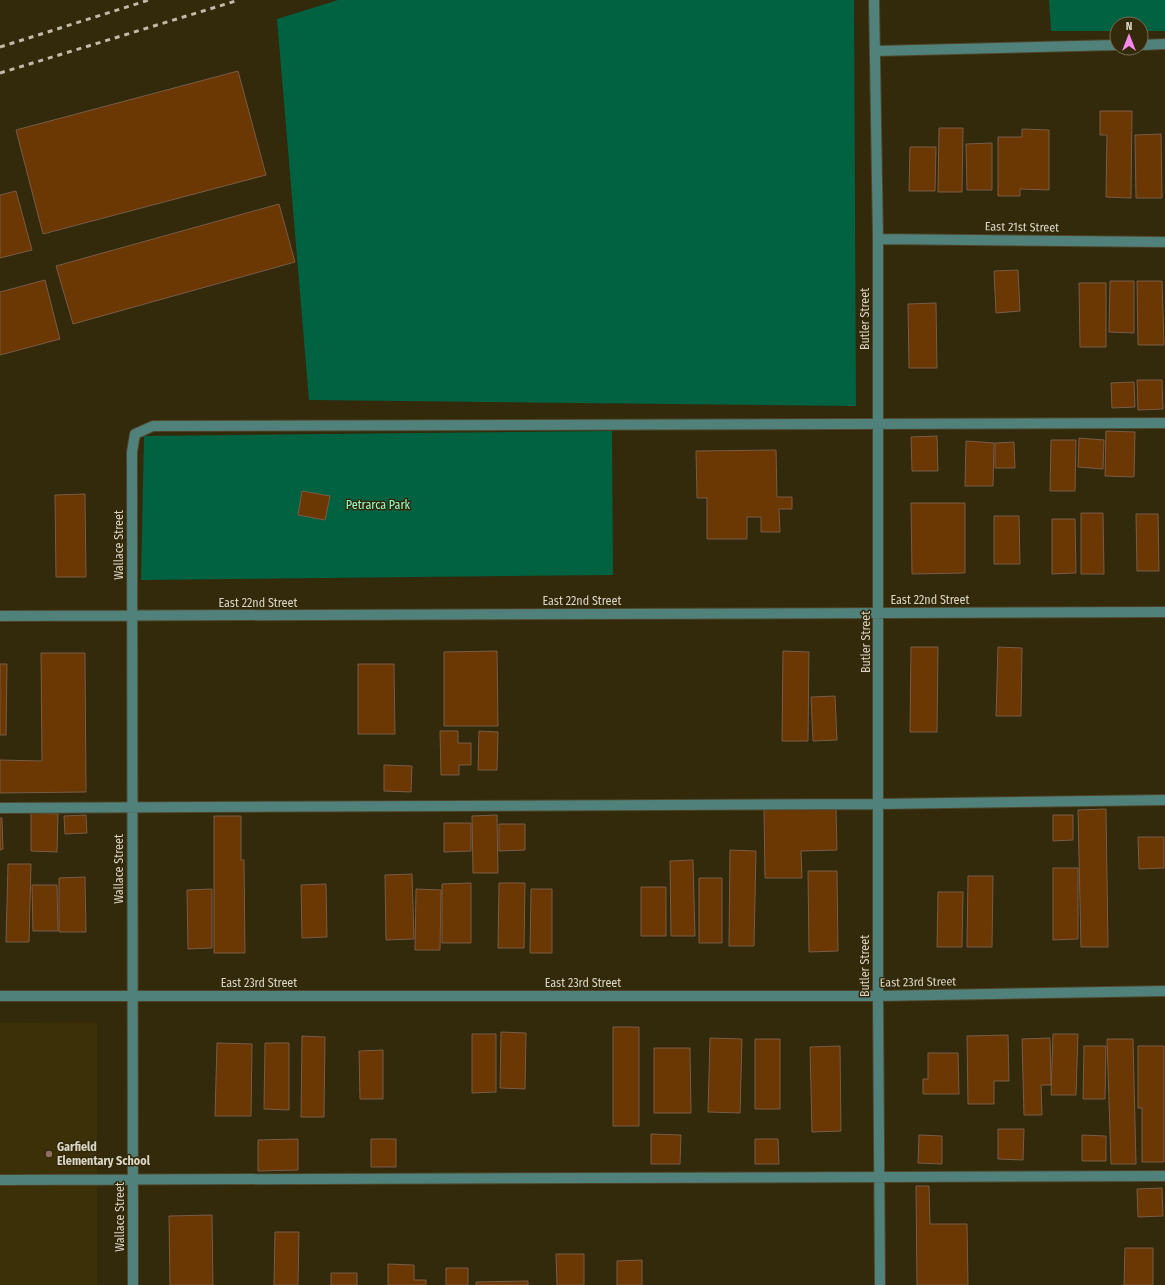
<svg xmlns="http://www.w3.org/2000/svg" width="1165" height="1285" viewBox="0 0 1165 1285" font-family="'Fira Sans Condensed',sans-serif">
  <rect width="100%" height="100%" fill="#33290b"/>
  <path fill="#3c3008" d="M 97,1022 L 97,1285 L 0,1285 L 0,1023 Z"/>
  <path fill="#006241" d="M 338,0 L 854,0 L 856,406 L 309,400 L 277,19 Z
    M 1049,0 L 1165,0 L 1165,31 L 1141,31 L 1141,24 L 1117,24 L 1117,31 L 1051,31 Z
    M 612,431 L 613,575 L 141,580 L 144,436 Z"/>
  <path fill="#6b3702" stroke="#785c48" d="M 238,71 L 266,175 L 43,234 L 16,130 Z
    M 1100,111 L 1132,111 L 1131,198 L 1106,197 L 1107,135 L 1100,135 Z
    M 939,128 L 963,128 L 962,192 L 938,192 Z
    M 1022,129 L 1049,130 L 1049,190 L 1020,189 L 1020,196 L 998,196 L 998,137 L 1022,137 Z
    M 1161,134 L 1162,198 L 1136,198 L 1135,135 Z
    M 992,143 L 992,190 L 967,190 L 966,144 Z
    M 910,147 L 936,147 L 935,191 L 909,191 Z
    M 16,191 L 32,250 L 0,258 L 0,195 Z
    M 279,204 L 295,262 L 73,324 L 56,266 Z
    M 1018,270 L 1020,311 L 996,313 L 994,271 Z
    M 45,280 L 60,339 L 0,355 L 0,292 Z
    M 1110,281 L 1134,281 L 1134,333 L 1109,332 Z
    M 1137,281 L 1162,281 L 1164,345 L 1138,345 Z
    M 1079,283 L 1106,283 L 1106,347 L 1080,347 Z
    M 936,303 L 937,368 L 909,368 L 908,304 Z
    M 1137,380 L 1162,380 L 1163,409 L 1138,410 Z
    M 1134,382 L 1135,407 L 1112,408 L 1111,383 Z
    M 1106,431 L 1135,432 L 1134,477 L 1105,476 Z
    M 937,436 L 938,471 L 912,471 L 911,437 Z
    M 1079,438 L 1104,440 L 1103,469 L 1078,467 Z
    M 1051,440 L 1076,440 L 1075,491 L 1050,491 Z
    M 966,441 L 994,443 L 993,486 L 965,486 Z
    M 1014,442 L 1015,468 L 995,468 L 995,443 Z
    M 776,450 L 777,497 L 792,497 L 792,509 L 779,509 L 780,532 L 761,532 L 761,517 L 747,517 L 747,539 L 707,539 L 707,498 L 697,498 L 696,451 Z
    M 302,491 L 330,496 L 325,520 L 298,515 Z
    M 85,494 L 86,577 L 56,577 L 55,495 Z
    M 911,503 L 965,503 L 965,573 L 912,574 Z
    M 1081,513 L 1103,513 L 1104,574 L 1081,574 Z
    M 1136,514 L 1158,514 L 1159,571 L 1137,571 Z
    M 994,516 L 1019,516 L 1020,564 L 994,564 Z
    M 1052,519 L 1075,519 L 1076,573 L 1052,574 Z
    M 911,647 L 938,647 L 937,732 L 910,732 Z
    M 998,647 L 1022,648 L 1021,716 L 996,716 Z
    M 497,651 L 498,726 L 444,726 L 444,652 Z
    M 783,651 L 809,652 L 808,741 L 782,741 Z
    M 41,653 L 85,653 L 86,792 L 0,793 L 0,760 L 42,761 Z
    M 0,664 L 7,664 L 6,735 L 0,735 Z
    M 358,664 L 394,664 L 395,734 L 358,734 Z
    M 835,696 L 837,740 L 813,741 L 811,697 Z
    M 440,731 L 458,731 L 458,743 L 471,743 L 471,765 L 459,765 L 459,775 L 441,775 Z
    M 479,731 L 498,732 L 497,770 L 478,770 Z
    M 384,765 L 412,766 L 411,792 L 384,791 Z
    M 836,808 L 837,850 L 801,851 L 802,878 L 765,878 L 764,809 Z
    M 1106,809 L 1108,947 L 1081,947 L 1078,810 Z
    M 31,813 L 58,814 L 57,852 L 31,851 Z
    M 86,815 L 87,833 L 65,834 L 64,816 Z
    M 497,815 L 498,873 L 473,873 L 472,816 Z
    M 1053,815 L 1073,815 L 1073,840 L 1053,841 Z
    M 214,816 L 241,816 L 241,860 L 244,860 L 245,953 L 214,953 Z
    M 0,818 L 2,818 L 3,849 L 0,850 Z
    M 444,823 L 471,823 L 471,851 L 444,852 Z
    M 499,824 L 525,824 L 525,850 L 499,851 Z
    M 1138,837 L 1164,837 L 1164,868 L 1139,869 Z
    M 730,850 L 756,851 L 754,946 L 729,946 Z
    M 693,860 L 695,936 L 671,936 L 670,861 Z
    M 8,864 L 31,864 L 29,942 L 6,942 Z
    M 1053,868 L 1078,868 L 1078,939 L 1053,940 Z
    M 808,871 L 837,871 L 838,951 L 809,952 Z
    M 412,874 L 414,939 L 386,940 L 385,875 Z
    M 968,876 L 993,876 L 992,947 L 967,947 Z
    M 85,877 L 86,932 L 59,932 L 59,878 Z
    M 699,878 L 722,878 L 722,943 L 699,943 Z
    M 471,883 L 471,943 L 442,943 L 442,884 Z
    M 499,883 L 525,883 L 524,948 L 498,948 Z
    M 326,884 L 327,937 L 302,938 L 301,885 Z
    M 32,885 L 57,885 L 58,931 L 33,931 Z
    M 641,887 L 666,887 L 666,936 L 641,936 Z
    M 212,889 L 212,948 L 188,949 L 187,890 Z
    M 416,889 L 441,890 L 440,950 L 415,950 Z
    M 531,889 L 552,889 L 552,953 L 530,953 Z
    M 938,892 L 963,892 L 962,947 L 937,947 Z
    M 613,1027 L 639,1027 L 639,1126 L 613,1126 Z
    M 501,1032 L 526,1033 L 525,1089 L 500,1088 Z
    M 472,1034 L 496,1034 L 496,1092 L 472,1093 Z
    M 1053,1034 L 1078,1034 L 1076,1095 L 1051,1095 Z
    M 1008,1035 L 1009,1081 L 994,1081 L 994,1104 L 968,1104 L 967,1036 Z
    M 302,1036 L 325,1037 L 324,1117 L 301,1117 Z
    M 710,1038 L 742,1039 L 740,1113 L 708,1112 Z
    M 1050,1038 L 1051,1085 L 1041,1085 L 1042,1115 L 1024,1115 L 1022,1039 Z
    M 755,1039 L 780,1039 L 780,1109 L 755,1109 Z
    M 1107,1039 L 1133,1039 L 1136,1164 L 1111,1164 Z
    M 217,1043 L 252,1044 L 251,1116 L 215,1116 Z
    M 265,1043 L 289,1043 L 289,1110 L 264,1109 Z
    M 840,1046 L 841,1131 L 812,1132 L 810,1047 Z
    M 1084,1046 L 1106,1046 L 1105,1099 L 1083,1099 Z
    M 1138,1046 L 1164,1046 L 1164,1162 L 1142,1162 L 1142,1108 L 1138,1108 Z
    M 654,1048 L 690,1048 L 691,1113 L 654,1113 Z
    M 383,1050 L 383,1099 L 360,1099 L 359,1051 Z
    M 928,1053 L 958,1053 L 959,1094 L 923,1094 L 923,1079 L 928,1079 Z
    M 998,1129 L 1024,1129 L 1023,1160 L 998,1159 Z
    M 651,1134 L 681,1135 L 680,1164 L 651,1164 Z
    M 919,1135 L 942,1136 L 942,1164 L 918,1163 Z
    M 1082,1135 L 1106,1136 L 1106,1161 L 1082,1161 Z
    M 298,1139 L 298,1170 L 258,1171 L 258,1140 Z
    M 371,1139 L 396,1139 L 396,1167 L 371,1167 Z
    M 755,1139 L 778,1139 L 779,1164 L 755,1164 Z
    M 916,1186 L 929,1186 L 930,1224 L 967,1224 L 968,1285 L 917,1285 Z
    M 1162,1188 L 1163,1216 L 1138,1217 L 1137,1189 Z
    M 212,1215 L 213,1285 L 170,1285 L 169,1216 Z
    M 275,1232 L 299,1232 L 298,1285 L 274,1285 Z
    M 1125,1248 L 1153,1248 L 1153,1285 L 1124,1285 Z
    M 556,1254 L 584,1254 L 584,1285 L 557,1285 Z
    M 642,1260 L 642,1285 L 617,1285 L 617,1261 Z
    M 388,1264 L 414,1265 L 414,1280 L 426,1280 L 426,1285 L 388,1285 Z
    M 446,1268 L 468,1268 L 468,1285 L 446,1285 Z
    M 331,1273 L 357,1273 L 357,1285 L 331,1285 Z
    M 528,1281 L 528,1285 L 476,1285 L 476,1282 Z"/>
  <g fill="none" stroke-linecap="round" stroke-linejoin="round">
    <defs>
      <path id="minor" d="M 874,0 L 878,239 L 878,996 L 880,1285
        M 1141,45 L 1165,44
        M 875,51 L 1117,45
        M 878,239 L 1165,242
        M 0,616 L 1165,612
        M 0,808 L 879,804 L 1165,800
        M 0,996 L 878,996 L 1165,991
        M 0,1180 L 1165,1176
        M 133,1285 L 132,452 L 135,434 L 153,426 L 1165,423"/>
    </defs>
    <use href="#minor" stroke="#4e4529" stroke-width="12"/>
    <use href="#minor" stroke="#51817b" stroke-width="10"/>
    <path stroke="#c1bba8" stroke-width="3" stroke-dasharray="5 5" stroke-linecap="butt" d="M 0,47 L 149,0
      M 0,73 L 239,0"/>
  </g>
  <circle fill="#8d6e63" stroke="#33290b" stroke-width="1.5" cx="49" cy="1154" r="4"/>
  <g text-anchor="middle" stroke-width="3" stroke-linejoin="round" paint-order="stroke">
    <g font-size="12" fill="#dad5c4" stroke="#33290b">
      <text transform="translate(1022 227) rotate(1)" y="4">East 21st Street</text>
      <text transform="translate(865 319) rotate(-90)" y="4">Butler Street</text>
      <text transform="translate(119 545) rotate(-90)" y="4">Wallace Street</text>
      <text x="930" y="604">East 22nd Street</text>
      <text x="582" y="605">East 22nd Street</text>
      <text x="258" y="607">East 22nd Street</text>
      <text transform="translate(866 642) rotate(-90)" y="4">Butler Street</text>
      <text transform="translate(119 869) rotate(-90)" y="4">Wallace Street</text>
      <text transform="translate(865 966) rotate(-90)" y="4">Butler Street</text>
      <text transform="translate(918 982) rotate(-1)" y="4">East 23rd Street</text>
      <text x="259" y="987">East 23rd Street</text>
      <text x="583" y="987">East 23rd Street</text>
      <text transform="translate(120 1217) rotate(-90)" y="4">Wallace Street</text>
    </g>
    <g font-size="12" fill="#96fdcc" stroke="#33290b">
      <text x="378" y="509">Petrarca Park</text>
    </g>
    <g font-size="12" font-weight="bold" fill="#dad5c4" stroke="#33290b" text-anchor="start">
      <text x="57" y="1151">Garfield<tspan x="57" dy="14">Elementary School</tspan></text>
    </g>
  </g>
  <g transform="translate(1129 36)"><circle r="19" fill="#33290b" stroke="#766e55"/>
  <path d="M0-3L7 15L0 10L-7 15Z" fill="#f788ec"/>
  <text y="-6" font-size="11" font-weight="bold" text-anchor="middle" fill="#dad5c4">N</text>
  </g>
</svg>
